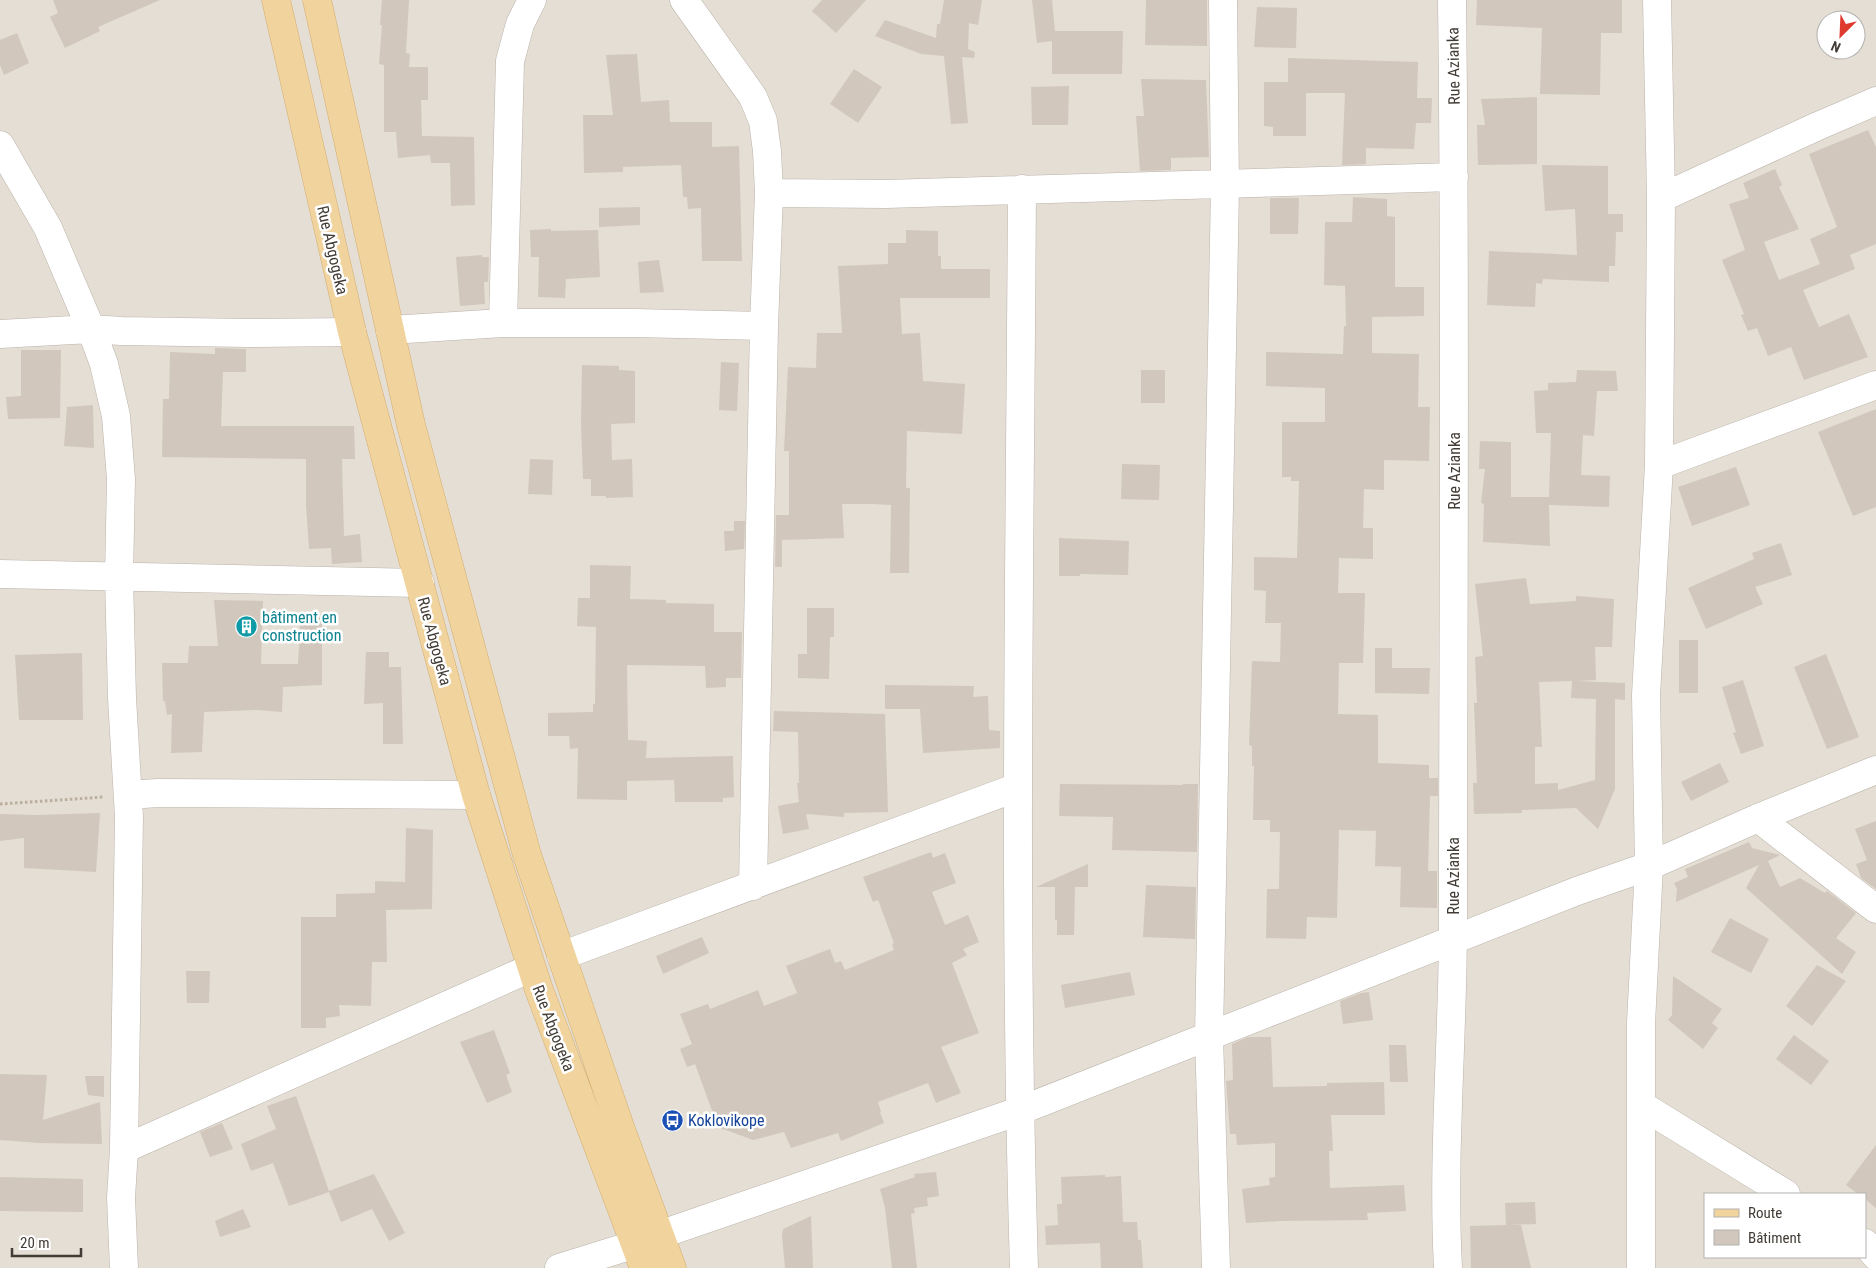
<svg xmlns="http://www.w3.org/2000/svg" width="1876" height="1268" viewBox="0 0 1876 1268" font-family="'Roboto Condensed',sans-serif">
  <rect width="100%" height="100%" fill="#f0ece6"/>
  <path fill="#e4ded4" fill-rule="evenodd" d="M 0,0 L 1876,0 L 1876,1268 L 0,1268 ZM 1826,20 L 1856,20 L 1856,50 L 1826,50 ZM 1705,1194 L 1865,1194 L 1865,1257 L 1705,1257 Z"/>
  <path fill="#d1c7bd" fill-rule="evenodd" d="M 53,0 L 160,0 L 98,27 L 100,31 L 65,48 L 50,17 L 58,13 Z
    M 382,0 L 409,0 L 406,53 L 410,54 L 409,67 L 428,67 L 428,100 L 421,100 L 422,136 L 474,137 L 475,205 L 451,206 L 450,163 L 431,163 L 430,155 L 398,158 L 396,132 L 384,132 L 384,65 L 379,64 L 382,25 L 380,25 Z
    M 822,0 L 866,0 L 836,33 L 812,11 Z
    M 944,0 L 982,0 L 978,25 L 969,23 L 968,49 L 975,52 L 974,58 L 962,57 L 968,123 L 951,124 L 944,56 L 921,54 L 875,36 L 885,20 L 936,38 L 937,24 L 940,24 Z
    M 1032,0 L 1052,0 L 1055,31 L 1123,31 L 1122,74 L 1052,74 L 1052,41 L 1037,43 Z
    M 1146,0 L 1207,0 L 1207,46 L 1145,45 Z
    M 1477,0 L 1622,0 L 1622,33 L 1601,33 L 1600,95 L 1540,94 L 1542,28 L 1476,25 Z
    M 1257,7 L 1297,8 L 1296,48 L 1254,47 Z
    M 17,33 L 29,63 L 4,75 L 0,65 L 0,40 Z
    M 637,54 L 641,102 L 669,100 L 670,122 L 712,122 L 712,147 L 739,146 L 742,261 L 702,261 L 701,208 L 688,209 L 687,197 L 683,197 L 681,165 L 623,167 L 623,172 L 584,173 L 583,115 L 613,115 L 606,55 Z
    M 1288,58 L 1418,62 L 1417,98 L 1432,98 L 1431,123 L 1416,123 L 1414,149 L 1366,148 L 1366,164 L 1342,165 L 1345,93 L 1306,93 L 1306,136 L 1273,136 L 1273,127 L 1264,126 L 1264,82 L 1288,82 Z
    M 854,69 L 882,87 L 858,123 L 830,104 Z
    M 1141,79 L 1206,80 L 1209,157 L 1171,158 L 1171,170 L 1140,171 L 1136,116 L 1144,116 Z
    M 1069,86 L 1068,125 L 1032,125 L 1031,87 Z
    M 1537,97 L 1537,164 L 1478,165 L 1477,125 L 1485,125 L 1481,99 Z
    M 1868,130 L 1876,147 L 1876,244 L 1850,255 L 1855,269 L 1803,290 L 1819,327 L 1849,314 L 1868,357 L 1804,380 L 1791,347 L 1768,356 L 1757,328 L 1748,331 L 1741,315 L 1744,314 L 1722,260 L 1745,250 L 1729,204 L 1749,198 L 1743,183 L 1775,169 L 1782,185 L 1779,187 L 1799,229 L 1764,242 L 1779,280 L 1820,264 L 1810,239 L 1837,227 L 1809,154 Z
    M 1542,165 L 1608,166 L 1608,214 L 1623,214 L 1623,232 L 1616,232 L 1615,266 L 1609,266 L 1609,282 L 1543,279 L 1542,284 L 1536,283 L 1535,307 L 1487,305 L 1489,251 L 1577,255 L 1575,209 L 1545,211 Z
    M 1353,197 L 1387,199 L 1387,216 L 1395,217 L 1395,287 L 1424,287 L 1424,316 L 1372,317 L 1372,353 L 1419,354 L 1418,407 L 1430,407 L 1429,461 L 1384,460 L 1384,490 L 1364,489 L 1363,528 L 1373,528 L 1373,559 L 1339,558 L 1338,593 L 1365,593 L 1363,663 L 1339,663 L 1338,714 L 1378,715 L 1378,763 L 1429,765 L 1429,778 L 1438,778 L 1438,796 L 1430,796 L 1428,871 L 1437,871 L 1437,908 L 1400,907 L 1401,867 L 1375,866 L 1376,831 L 1339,830 L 1337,918 L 1307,917 L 1306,939 L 1266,938 L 1267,889 L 1279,889 L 1280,832 L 1270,832 L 1270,820 L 1253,820 L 1254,766 L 1252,766 L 1252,746 L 1249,745 L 1252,661 L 1280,662 L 1281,623 L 1265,623 L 1266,591 L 1254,590 L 1254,557 L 1297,558 L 1299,481 L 1291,481 L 1291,477 L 1282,477 L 1282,422 L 1325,422 L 1325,388 L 1266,386 L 1266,352 L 1343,354 L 1344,326 L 1346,326 L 1345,286 L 1324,285 L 1325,222 L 1352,222 Z
    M 1270,198 L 1299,198 L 1298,234 L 1270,234 Z
    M 640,207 L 640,225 L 599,227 L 599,208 Z
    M 551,229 L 551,231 L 598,230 L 600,277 L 566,279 L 565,298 L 538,297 L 539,257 L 531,257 L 530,230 Z
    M 906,230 L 938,231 L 938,256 L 941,256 L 941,269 L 990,269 L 990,298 L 900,298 L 902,334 L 920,333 L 923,381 L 965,384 L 962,434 L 907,431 L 906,488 L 910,488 L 909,573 L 890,573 L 891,505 L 873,504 L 842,504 L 844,538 L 782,540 L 782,567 L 775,567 L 776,515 L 789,515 L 789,451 L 784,451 L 788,367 L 816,368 L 817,333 L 842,333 L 838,266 L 888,264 L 888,243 L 906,243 Z
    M 482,255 L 482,257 L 489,257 L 488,282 L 484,282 L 485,304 L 460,306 L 456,257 Z
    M 659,260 L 664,292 L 640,293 L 638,262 Z
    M 215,348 L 246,349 L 246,372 L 223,372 L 221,426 L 354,426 L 355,459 L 342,459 L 344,536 L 360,534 L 362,562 L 332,564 L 331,548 L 309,549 L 306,505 L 306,459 L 162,457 L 163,399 L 169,399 L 170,352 L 215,354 Z
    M 21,350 L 61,350 L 60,418 L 8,419 L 6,397 L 21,396 Z
    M 721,362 L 739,363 L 737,411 L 719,410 Z
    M 582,365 L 619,366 L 619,370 L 635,371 L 635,423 L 611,424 L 612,460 L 632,459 L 633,497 L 606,498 L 606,496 L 591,496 L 591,479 L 583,479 L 581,424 Z
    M 1141,370 L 1165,370 L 1165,403 L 1141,403 Z
    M 1577,370 L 1616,371 L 1618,391 L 1597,391 L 1594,436 L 1583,435 L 1581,475 L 1610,476 L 1609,507 L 1549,505 L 1550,546 L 1483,542 L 1484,504 L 1481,503 L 1485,469 L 1479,469 L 1480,441 L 1511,442 L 1511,497 L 1549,497 L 1549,499 L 1551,433 L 1536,433 L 1534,391 L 1548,390 L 1548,383 L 1576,382 Z
    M 93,405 L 94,448 L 64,446 L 67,407 Z
    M 1876,409 L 1876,507 L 1853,516 L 1818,432 Z
    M 530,459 L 553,460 L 552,495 L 528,494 Z
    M 1122,464 L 1160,465 L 1159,500 L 1121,499 Z
    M 1736,467 L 1750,505 L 1692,526 L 1678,487 Z
    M 734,521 L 745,521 L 744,549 L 725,551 L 724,531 L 734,531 Z
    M 1059,538 L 1129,541 L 1128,575 L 1080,574 L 1080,576 L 1059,576 Z
    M 1781,543 L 1792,575 L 1755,587 L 1763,604 L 1706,629 L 1688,588 L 1754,559 L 1752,553 Z
    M 590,565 L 631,566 L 630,599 L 666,600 L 666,603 L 714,604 L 714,632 L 742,632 L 741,678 L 726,678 L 726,687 L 706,688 L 705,666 L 627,665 L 628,740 L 647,741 L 646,758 L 733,756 L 734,797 L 723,798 L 723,802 L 675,802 L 674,780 L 627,781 L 627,800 L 577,799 L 578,748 L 570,749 L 569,736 L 548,736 L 548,713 L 593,712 L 593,704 L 595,704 L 596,627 L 577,626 L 578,598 L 590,598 Z
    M 1526,578 L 1530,604 L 1576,601 L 1576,596 L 1614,599 L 1612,647 L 1595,647 L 1596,680 L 1576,681 L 1625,683 L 1625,700 L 1615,699 L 1615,789 L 1598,829 L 1576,808 L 1522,810 L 1522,813 L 1474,814 L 1473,783 L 1477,783 L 1474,703 L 1477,703 L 1475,657 L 1483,656 L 1475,584 ZM 1572,681 L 1571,698 L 1596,699 L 1595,780 L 1558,790 L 1558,783 L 1535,784 L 1535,747 L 1542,747 L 1539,682 Z
    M 214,600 L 263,601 L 261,664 L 298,664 L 301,612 L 322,614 L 322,685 L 283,687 L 282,712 L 257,710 L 204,712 L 202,752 L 171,753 L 172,714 L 167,715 L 165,701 L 163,701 L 162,663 L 188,663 L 189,646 L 218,646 Z
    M 807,608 L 834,608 L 834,637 L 830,637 L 829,679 L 798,678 L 798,654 L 807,654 Z
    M 1679,640 L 1698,640 L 1698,693 L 1679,693 Z
    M 1375,648 L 1392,648 L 1392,668 L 1430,668 L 1429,694 L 1375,693 Z
    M 366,652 L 389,652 L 389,667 L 401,667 L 403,744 L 383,744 L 383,703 L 364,704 Z
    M 82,653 L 83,720 L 19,720 L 15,655 Z
    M 1826,654 L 1859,737 L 1827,749 L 1794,667 Z
    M 1743,680 L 1764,746 L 1741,754 L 1733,733 L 1736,732 L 1722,687 Z
    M 885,685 L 974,686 L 973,697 L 988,696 L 989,730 L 1000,731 L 1000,748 L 923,753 L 920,709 L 885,709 Z
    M 774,711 L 885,714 L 888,812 L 844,813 L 844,817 L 806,814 L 809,829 L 783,834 L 778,806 L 799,802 L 797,783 L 799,783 L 798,732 L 773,731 Z
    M 1720,763 L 1729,782 L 1691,801 L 1681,782 Z
    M 1060,784 L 1183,785 L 1183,784 L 1198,784 L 1197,852 L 1112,850 L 1113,817 L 1059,816 Z
    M 100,813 L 96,872 L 24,868 L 24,838 L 0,841 L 0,814 L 37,815 Z
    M 1876,821 L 1876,889 L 1861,878 L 1856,864 L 1867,860 L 1855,829 Z
    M 406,828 L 433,830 L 432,909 L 386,910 L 387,962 L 372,962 L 371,1006 L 339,1005 L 340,1016 L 326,1018 L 326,1028 L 301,1028 L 301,917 L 336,917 L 336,894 L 375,893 L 375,881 L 405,882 Z
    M 1749,842 L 1752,848 L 1780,855 L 1768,861 L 1780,887 L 1800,878 L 1825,893 L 1827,891 L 1856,913 L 1836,938 L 1856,952 L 1842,974 L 1746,888 L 1759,865 L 1676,902 L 1677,889 L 1674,883 L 1688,877 L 1685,869 Z
    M 931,852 L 933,858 L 945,853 L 956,883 L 932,892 L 945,925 L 968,915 L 979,942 L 963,949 L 967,955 L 952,963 L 979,1033 L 941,1047 L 961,1093 L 936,1103 L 928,1083 L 878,1102 L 881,1112 L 880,1112 L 884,1123 L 841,1141 L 838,1133 L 791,1148 L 784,1132 L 753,1140 L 718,1127 L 695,1064 L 687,1067 L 680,1049 L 692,1044 L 680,1014 L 708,1004 L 710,1009 L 758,990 L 764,1006 L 797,993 L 786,966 L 830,949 L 835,963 L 841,961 L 845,970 L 894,950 L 892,944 L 894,943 L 878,900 L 873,902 L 863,877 Z
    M 1088,864 L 1088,887 L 1075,887 L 1074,935 L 1057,935 L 1057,920 L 1055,920 L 1055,887 L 1036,887 Z
    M 1146,885 L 1196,887 L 1195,939 L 1143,937 Z
    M 1730,918 L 1769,939 L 1751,973 L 1711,952 Z
    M 702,937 L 709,953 L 663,974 L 656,956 Z
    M 1817,965 L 1846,981 L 1812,1026 L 1786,1006 Z
    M 186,971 L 210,971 L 209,1003 L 187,1003 Z
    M 1130,972 L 1135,995 L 1065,1008 L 1061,985 Z
    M 1673,976 L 1722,1009 L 1712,1023 L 1718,1028 L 1703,1049 L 1668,1020 L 1672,1015 Z
    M 1369,992 L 1373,1020 L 1343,1024 L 1340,1001 L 1361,993 Z
    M 494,1030 L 510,1073 L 506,1075 L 512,1092 L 487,1103 L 460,1042 Z
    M 1794,1035 L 1829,1061 L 1811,1085 L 1776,1059 Z
    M 1248,1037 L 1271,1037 L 1273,1087 L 1327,1086 L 1327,1083 L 1384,1082 L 1385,1115 L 1331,1115 L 1333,1151 L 1329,1151 L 1330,1188 L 1404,1185 L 1406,1211 L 1367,1213 L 1368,1220 L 1282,1221 L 1246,1223 L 1242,1189 L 1270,1185 L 1269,1178 L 1275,1177 L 1275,1143 L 1237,1145 L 1236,1134 L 1230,1134 L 1226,1081 L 1233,1080 L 1232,1044 Z
    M 1389,1045 L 1406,1045 L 1408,1082 L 1390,1082 Z
    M 0,1074 L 47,1075 L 43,1120 L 100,1102 L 102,1144 L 39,1143 L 0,1140 Z
    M 85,1076 L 104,1076 L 104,1097 L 88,1095 Z
    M 296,1096 L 329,1191 L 374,1174 L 405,1233 L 389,1241 L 372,1209 L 341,1222 L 329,1192 L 289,1206 L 273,1163 L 251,1171 L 241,1144 L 276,1129 L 267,1106 Z
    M 222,1123 L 233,1149 L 210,1157 L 200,1132 Z
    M 1876,1145 L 1876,1208 L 1865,1199 L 1865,1194 L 1858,1194 L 1846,1185 Z
    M 936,1172 L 939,1196 L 927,1198 L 928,1206 L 914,1208 L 915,1213 L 911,1214 L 917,1268 L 892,1268 L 885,1208 L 880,1189 L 915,1177 L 914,1174 Z
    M 1105,1175 L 1105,1177 L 1121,1176 L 1123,1222 L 1137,1222 L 1138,1240 L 1141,1240 L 1143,1268 L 1101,1268 L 1100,1243 L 1046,1245 L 1045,1226 L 1058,1225 L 1057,1204 L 1062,1204 L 1061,1177 Z
    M 0,1177 L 83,1179 L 83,1212 L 0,1211 Z
    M 1535,1202 L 1536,1224 L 1508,1225 L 1521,1225 L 1531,1268 L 1471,1268 L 1470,1226 L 1506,1225 L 1505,1203 Z
    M 243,1209 L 251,1227 L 220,1237 L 215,1221 Z
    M 811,1216 L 813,1268 L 785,1268 L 782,1236 L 783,1229 Z"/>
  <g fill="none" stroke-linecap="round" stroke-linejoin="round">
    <defs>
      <path id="minor" d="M 684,0 L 753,97 L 763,121 L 767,151 L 769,193 L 764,326 L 753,886
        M 0,145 L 48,228 L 91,329 L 104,364 L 116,416 L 121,479 L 119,577 L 122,698 L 129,817 L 124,1149 L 121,1198 L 124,1268
        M 1022,189 C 1020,549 1013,909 1024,1268
        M 769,193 L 886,194 L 1454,177
        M 1661,198 L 1818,126 L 1876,101
        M 503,323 L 510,61 L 520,24 L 532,0
        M 390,330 L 503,323 L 635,323 L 764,326
        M 0,334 L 91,329 L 121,331 L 248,333 L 352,332
        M 1659,465 L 1876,385
        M 0,574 L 420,583
        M 128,795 L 158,793 L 476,795
        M 1758,818 L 1876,909
        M 561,956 L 1018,787
        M 1641,1105 L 1786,1194
        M 124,1149 L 531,968
        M 1865,1243 L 1876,1256
        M 559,1268 L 636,1244 L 659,1235 L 1019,1111 L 1577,891 L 1649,866 L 1758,818 L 1876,770
        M 1216,1268 L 1209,1037 L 1225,187 L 1223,0
        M 1448,1268 C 1442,1154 1453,1039 1453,924 C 1453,616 1456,308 1452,0
        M 1641,1268 L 1641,1023 L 1649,866 L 1646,695 L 1659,465 L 1661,198 L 1657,0"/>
      <path id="major" d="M 276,0 L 352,332 L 476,795 L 538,987 L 644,1268
        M 317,0 L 411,425 L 527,855 L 621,1130 L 672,1268"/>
    </defs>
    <use href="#minor" stroke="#bbb3aa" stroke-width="29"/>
    <use href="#major" stroke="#d4ae70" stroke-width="29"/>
    <path stroke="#bbae9d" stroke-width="3" stroke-dasharray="2.5 2.5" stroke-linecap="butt" d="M 0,804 L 104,797"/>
    <use href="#minor" stroke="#fff" stroke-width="28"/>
    <use href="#major" stroke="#f1d39e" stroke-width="28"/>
  </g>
  <defs>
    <symbol id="building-disc" viewBox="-11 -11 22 22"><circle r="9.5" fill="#0f9aa8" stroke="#fff"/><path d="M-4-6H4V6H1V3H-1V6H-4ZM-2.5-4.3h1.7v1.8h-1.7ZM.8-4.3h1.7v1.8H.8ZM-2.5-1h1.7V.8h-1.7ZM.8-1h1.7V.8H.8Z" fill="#fff"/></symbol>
    <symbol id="bus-disc" viewBox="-11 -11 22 22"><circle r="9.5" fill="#1a4fb4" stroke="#fff"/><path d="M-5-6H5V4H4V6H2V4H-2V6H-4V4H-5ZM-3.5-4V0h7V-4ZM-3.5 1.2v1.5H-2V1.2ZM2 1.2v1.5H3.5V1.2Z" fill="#fff"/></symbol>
  </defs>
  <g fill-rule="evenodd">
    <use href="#building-disc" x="234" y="614" width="25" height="25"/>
    <use href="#bus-disc" x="660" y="1108" width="25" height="25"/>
  </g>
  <g text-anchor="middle" stroke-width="5" stroke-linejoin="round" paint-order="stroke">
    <g font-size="16" fill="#423c36" stroke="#fff">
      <text transform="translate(1453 66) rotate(-91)" y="6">Rue Azianka</text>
      <text transform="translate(333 250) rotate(77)" y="6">Rue Abgogeka</text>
      <text transform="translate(1454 471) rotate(-90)" y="6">Rue Azianka</text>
      <text transform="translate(435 641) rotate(75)" y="6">Rue Abgogeka</text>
      <text transform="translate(1453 876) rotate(-90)" y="6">Rue Azianka</text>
      <text transform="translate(554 1028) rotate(69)" y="6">Rue Abgogeka</text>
    </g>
    <g font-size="16" fill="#0d838f" stroke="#fff" text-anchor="start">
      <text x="262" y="623">bâtiment en<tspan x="262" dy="18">construction</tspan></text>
    </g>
    <g font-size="16" fill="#164399" stroke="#fff" text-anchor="start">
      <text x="688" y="1126">Koklovikope</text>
    </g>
  </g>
  <rect x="1704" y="1193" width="162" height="65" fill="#ffffff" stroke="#b3b1af"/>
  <rect x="1714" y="1209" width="25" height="8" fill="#f1d39e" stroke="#b3b1af"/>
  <text x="1748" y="1218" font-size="15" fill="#423c36">Route</text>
  <rect x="1714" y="1230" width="25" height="15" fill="#d1c7bd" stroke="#b3b1af"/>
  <text x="1748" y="1243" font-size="15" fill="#423c36">Bâtiment</text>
  <g transform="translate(1841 35) rotate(204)"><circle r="24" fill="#ffffff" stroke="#b3b1af"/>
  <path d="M0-4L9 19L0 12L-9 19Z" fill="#df3a2e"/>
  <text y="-8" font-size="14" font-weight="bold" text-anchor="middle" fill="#423c36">N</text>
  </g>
  <path d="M12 1248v8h69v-8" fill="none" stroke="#423c36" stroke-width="2.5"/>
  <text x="20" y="1248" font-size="15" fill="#423c36" stroke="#ffffff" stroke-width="4" paint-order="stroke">20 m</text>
</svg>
